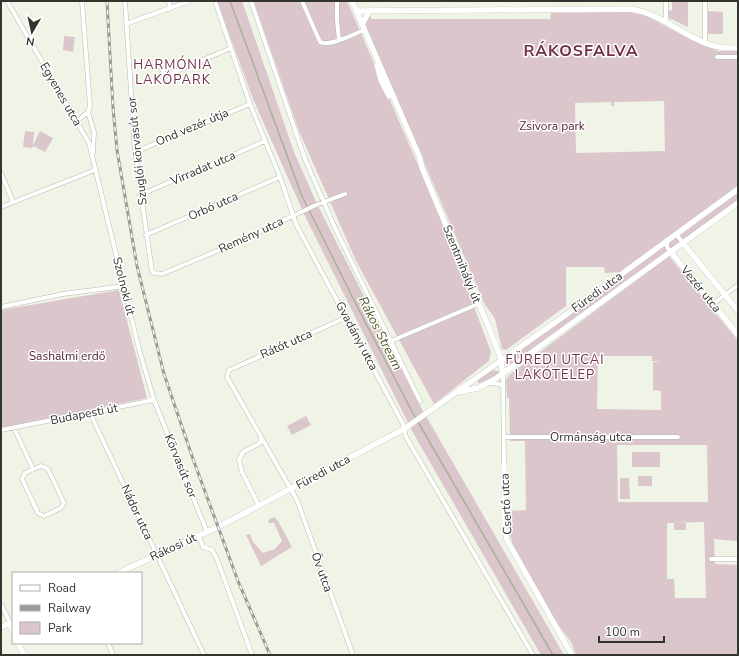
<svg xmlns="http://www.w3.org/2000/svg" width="739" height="656" viewBox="0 0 739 656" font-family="'Nunito Sans',sans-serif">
  <rect width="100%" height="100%" fill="#f0f4e6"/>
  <path fill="#dbc6cc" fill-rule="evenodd" d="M 217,1 L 242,1 L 294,152 L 317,204 L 419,404 L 564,655 L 541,655 L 412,431 L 304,214 L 253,99 Z
    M 259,1 L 347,1 L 438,211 L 491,352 L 489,361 L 434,404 L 356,261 L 299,131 L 254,2 Z
    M 672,1 L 688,1 L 688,27 L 669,18 L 668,11 L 672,10 Z
    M 708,11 L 723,12 L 723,34 L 708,34 Z
    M 631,12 L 647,16 L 689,39 L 718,51 L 738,51 L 738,187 L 620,272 L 605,273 L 604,267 L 566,267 L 566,306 L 506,350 L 502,349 L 495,319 L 484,303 L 365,24 L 366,18 L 371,15 L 371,19 L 550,19 L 551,13 ZM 664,101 L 665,151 L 576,153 L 575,103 L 611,102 L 611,106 L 614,106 L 614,102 Z
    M 64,36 L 75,37 L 73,52 L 63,50 Z
    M 25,131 L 34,132 L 33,145 L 40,131 L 53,138 L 45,152 L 33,146 L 32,148 L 23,147 Z
    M 738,193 L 738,201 L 510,366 L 510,358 Z
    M 669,256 L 738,341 L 738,539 L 737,541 L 714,539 L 715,564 L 738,565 L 738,655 L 576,655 L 571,642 L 557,623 L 515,551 L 509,531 L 509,511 L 526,510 L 525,441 L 510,441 L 509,398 L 507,398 L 506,380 L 509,375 ZM 598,356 L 652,356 L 652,361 L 661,361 L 653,362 L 653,390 L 661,391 L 661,410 L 597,409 ZM 617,445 L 707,445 L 708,502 L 618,502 ZM 704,522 L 706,598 L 675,598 L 674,579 L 667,579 L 667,523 Z
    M 119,290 L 147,398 L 1,428 L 1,310 Z
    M 491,370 L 499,371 L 500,373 L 486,382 L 478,383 L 478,380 Z
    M 306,416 L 311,425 L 292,435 L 287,426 Z
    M 632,452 L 660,452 L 660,467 L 632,467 Z
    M 638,476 L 652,476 L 652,486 L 638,486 Z
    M 620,478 L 629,478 L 630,499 L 620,499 Z
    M 274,517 L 278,521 L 292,547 L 261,566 L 246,535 L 250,534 L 253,542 L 263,553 L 275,549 L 282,541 L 274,523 L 269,523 L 268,520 Z
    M 674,523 L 686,523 L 686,530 L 674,530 Z"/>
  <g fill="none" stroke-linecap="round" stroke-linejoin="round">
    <path stroke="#a9b193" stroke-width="1.5" d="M 230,1 L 302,196 L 363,318 L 416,419
      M 418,422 L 553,655"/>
    <defs>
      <path id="street" d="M 7,1 L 89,143 L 139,349 L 154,400 L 207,532
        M 125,1 L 135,152 L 152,271 L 154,273 L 162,274 L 224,248 L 316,205 L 345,194
        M 169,1 L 170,9
        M 215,1 L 250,104 L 280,177 L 296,224 L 403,424 L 406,437 L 533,655
        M 251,1 L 305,159 L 336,230 L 420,401
        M 302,1 L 320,42 C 330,47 354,34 364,30
        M 337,1 L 337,20 L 339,40
        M 666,1 L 666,23
        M 705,1 L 705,44
        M 126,24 L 189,1
        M 717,57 L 738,57
        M 162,69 L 165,76 L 231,48
        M 88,112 L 94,132 L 93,153
        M 77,121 L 88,112 L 90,106 L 82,1
        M 135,152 L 250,104
        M 1,173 L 13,202
        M 140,195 L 265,141
        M 1,207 L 95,170
        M 676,234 L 683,243
        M 146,235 L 280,177
        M 667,241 L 667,247 L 671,252
        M 713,304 L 738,285
        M 1,307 L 63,294 L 124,286
        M 347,317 L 234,368 L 229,370 L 227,377 L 297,500 L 353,655
        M 391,341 L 478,304
        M 503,374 L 504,464
        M 489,383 L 499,384 L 503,387
        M 90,413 L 204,655
        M 14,428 L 33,469
        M 1,430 L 154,400
        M 504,437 L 678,437
        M 41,466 L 48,469 L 64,503 L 61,508 L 44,516 L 38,513 L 22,479 L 25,473 Z
        M 259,506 L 242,472 L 239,460 L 243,452 L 260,443 L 261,437
        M 199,536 L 203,547 L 212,550 L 217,559 L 252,655
        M 711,559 L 738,559
        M 1,604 L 10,623
        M 108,643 L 113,655"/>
      <path id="secondary" d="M 352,1 L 420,158 L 422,168 L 489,328 L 500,356 L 503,374
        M 356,11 L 629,9 C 658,12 679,33 705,43 C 716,48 726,48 738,48
        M 362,25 L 370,10
        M 377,65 L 381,80 L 389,96
        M 683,243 L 738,311
        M 671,252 L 738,335
        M 459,392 L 478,388 L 495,379 L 738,203
        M 504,464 L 504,526 L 507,540 L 572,655
        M 118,573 L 220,526 L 404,429 L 560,319 L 738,189
        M 10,623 L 13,631
        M 1,627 L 13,622
        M 18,643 L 24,655"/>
    </defs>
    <use href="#street" stroke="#b8bcae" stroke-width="5"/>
    <use href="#secondary" stroke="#b8bcae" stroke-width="6"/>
    <use href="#street" stroke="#fff" stroke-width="4"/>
    <use href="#secondary" stroke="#fff" stroke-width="5.5"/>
    <defs>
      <path id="rail" d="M 107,1 L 113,108 L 117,150 L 137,266 L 164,374 L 193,459 L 238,581 L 270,655"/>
    </defs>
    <use href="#rail" stroke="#999c92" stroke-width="3"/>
    <use href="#rail" stroke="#fff" stroke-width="1.5" stroke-dasharray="4.5" stroke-linecap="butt"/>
  </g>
  <g text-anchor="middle" stroke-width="3" stroke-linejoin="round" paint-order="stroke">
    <g font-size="12" fill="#32342e" stroke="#fff">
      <text transform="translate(61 94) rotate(60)" y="4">Egyenes utca</text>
      <text transform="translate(192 127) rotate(-23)" y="4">Ond vezér útja</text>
      <text transform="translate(137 151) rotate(-96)" y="4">Szuglói körvasút sor</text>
      <text transform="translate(203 168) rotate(-23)" y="4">Virradat utca</text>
      <text transform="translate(213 206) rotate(-24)" y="4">Orbó utca</text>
      <text transform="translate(251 235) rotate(-25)" y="4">Remény utca</text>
      <text transform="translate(462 264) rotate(68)" y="4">Szentmihályi út</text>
      <text transform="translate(124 286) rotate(76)" y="4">Szolnoki út</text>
      <text transform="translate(701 289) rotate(51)" y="4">Vezér utca</text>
      <text transform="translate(597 292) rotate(-36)" y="4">Füredi utca</text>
      <text transform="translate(357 336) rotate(62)" y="4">Gvadányi utca</text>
      <text transform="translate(286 344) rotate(-24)" y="4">Rátót utca</text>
      <text transform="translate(84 414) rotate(-11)" y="4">Budapesti út</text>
      <text x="591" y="441">Ormánság utca</text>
      <text transform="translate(181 466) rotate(68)" y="4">Körvasút sor</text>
      <text transform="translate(323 472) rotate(-28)" y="4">Füredi utca</text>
      <text transform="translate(506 504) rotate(-93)" y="4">Csertő utca</text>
      <text transform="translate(137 512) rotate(65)" y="4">Nádor utca</text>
      <text transform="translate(173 547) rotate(-25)" y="4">Rákosi út</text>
      <text transform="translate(322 572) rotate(70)" y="4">Öv utca</text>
    </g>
    <g font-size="12" fill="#542537" stroke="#fff">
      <text x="552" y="130">Zsivora park</text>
      <text x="67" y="360">Sashalmi erdő</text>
    </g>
    <g font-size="13" letter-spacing="1" fill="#722f4a" stroke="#fff">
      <text x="173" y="69">HARMÓNIA<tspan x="173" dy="15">LAKÓPARK</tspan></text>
      <text x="555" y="364">FÜREDI UTCAI<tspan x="555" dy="15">LAKÓTELEP</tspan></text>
    </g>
    <g font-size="13" font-style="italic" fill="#525d2c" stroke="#fff">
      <text transform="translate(381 333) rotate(63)" y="5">Rákos Stream</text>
    </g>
    <g font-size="16" font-weight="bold" letter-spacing="1" fill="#722f4a" stroke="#fff">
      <text x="581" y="56">RÁKOSFALVA</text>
    </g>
  </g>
  <rect width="739" height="656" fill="none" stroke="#32342e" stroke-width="4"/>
  <rect x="12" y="572" width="130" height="72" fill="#ffffff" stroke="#adaeab"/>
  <rect x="20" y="585" width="20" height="6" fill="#ffffff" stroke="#adaeab"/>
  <text x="48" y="592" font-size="12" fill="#32342e">Road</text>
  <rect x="20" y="605" width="20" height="6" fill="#999c92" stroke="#adaeab"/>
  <text x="48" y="612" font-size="12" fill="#32342e">Railway</text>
  <rect x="20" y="622" width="20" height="12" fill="#dbc6cc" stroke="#adaeab"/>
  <text x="48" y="632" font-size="12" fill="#32342e">Park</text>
  <g transform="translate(32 32) rotate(189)" stroke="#ffffff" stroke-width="3" paint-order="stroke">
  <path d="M0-3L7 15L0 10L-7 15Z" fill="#32342e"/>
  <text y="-6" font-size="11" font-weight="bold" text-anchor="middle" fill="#32342e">N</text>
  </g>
  <path d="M599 636v6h65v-6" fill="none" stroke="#32342e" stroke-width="2"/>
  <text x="605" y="636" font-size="12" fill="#32342e" stroke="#ffffff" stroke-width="3" paint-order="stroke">100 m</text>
</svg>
